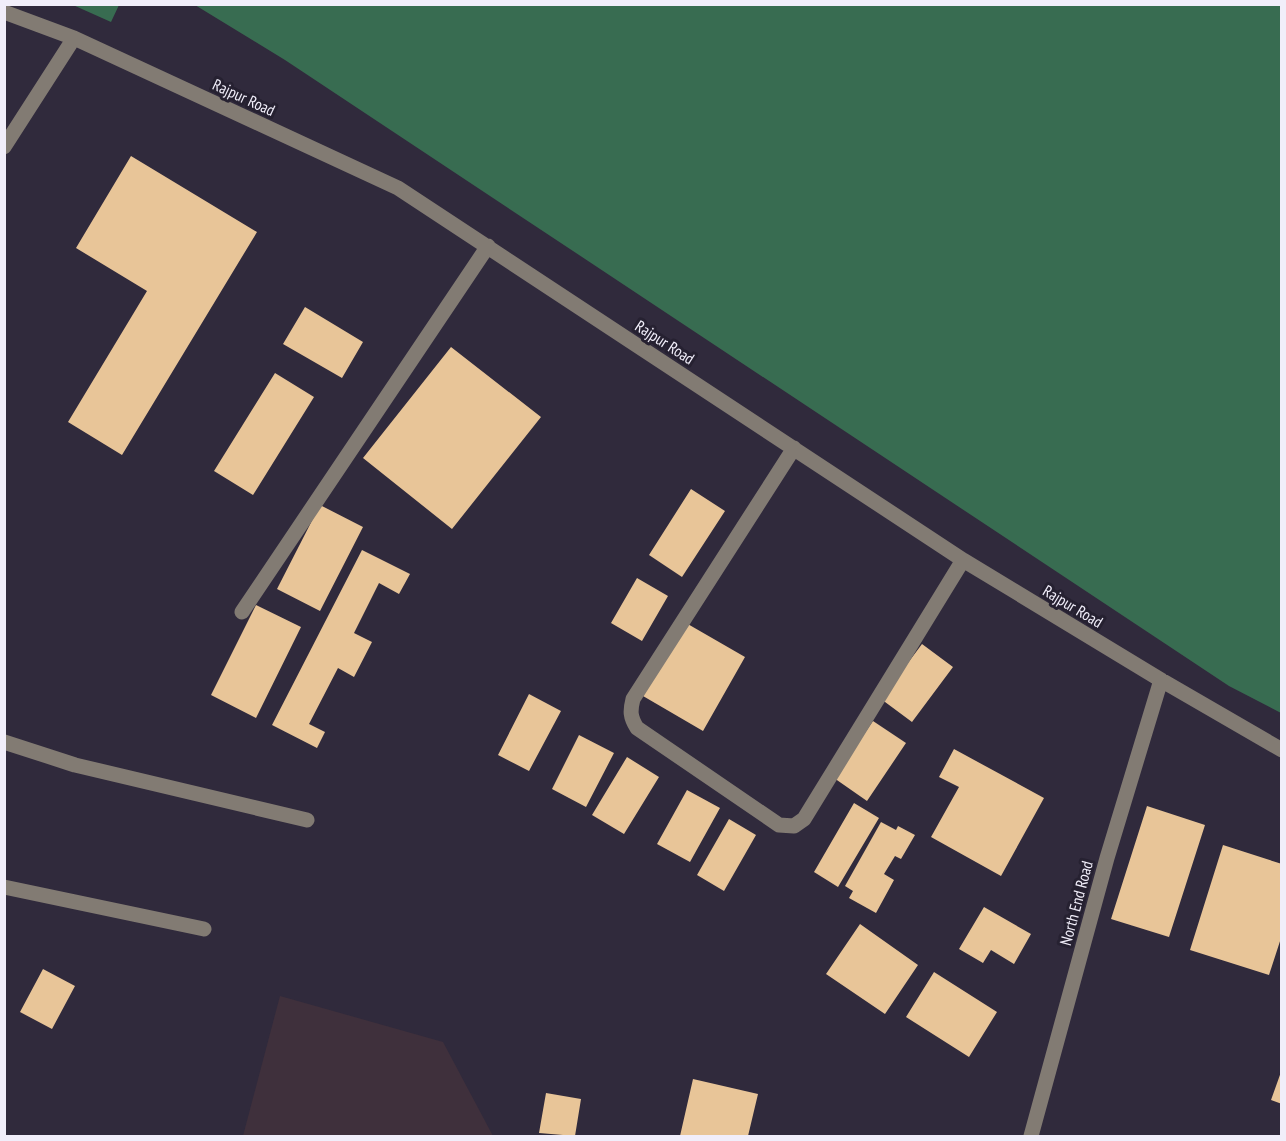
<svg xmlns="http://www.w3.org/2000/svg" width="1286" height="1141" viewBox="0 0 1286 1141" font-family="'PT Sans Narrow',sans-serif">
  <rect width="100%" height="100%" fill="#302a3c"/>
  <path fill="#3f303c" d="M 280,996 L 443,1042 L 493,1136 L 243,1136 Z"/>
  <path fill="#386c51" d="M 73,5 L 119,5 L 111,22 Z
    M 195,5 L 1281,5 L 1281,713 L 1229,686 L 285,60 Z"/>
  <path fill="#e8c598" d="M 131,156 L 257,232 L 122,455 L 68,422 L 147,291 L 76,248 Z
    M 305,307 L 363,342 L 342,378 L 283,344 Z
    M 451,347 L 541,417 L 452,529 L 363,458 Z
    M 275,373 L 314,397 L 253,495 L 214,471 Z
    M 691,489 L 725,511 L 682,577 L 649,555 Z
    M 320,505 L 363,527 L 320,611 L 277,589 Z
    M 362,550 L 410,574 L 399,594 L 379,583 L 354,633 L 372,642 L 354,677 L 338,668 L 309,724 L 325,732 L 317,748 L 272,725 Z
    M 637,578 L 668,596 L 642,641 L 611,623 Z
    M 256,605 L 301,627 L 256,718 L 211,695 Z
    M 686,623 L 745,657 L 703,731 L 643,696 Z
    M 922,644 L 953,667 L 912,722 L 881,699 Z
    M 529,694 L 561,711 L 529,771 L 498,755 Z
    M 873,721 L 906,743 L 867,801 L 834,778 Z
    M 579,735 L 614,753 L 586,807 L 552,789 Z
    M 954,749 L 1044,798 L 1001,876 L 931,837 L 959,787 L 939,777 Z
    M 627,757 L 659,777 L 624,834 L 592,815 Z
    M 687,790 L 720,808 L 690,862 L 657,844 Z
    M 854,803 L 879,818 L 838,887 L 814,872 Z
    M 1147,806 L 1205,825 L 1169,937 L 1111,919 Z
    M 729,819 L 756,835 L 724,891 L 697,875 Z
    M 881,822 L 896,830 L 898,826 L 915,835 L 901,859 L 895,856 L 884,874 L 894,880 L 876,913 L 849,898 L 853,891 L 845,886 Z
    M 1223,845 L 1282,864 L 1282,935 L 1269,975 L 1190,950 Z
    M 984,907 L 1031,934 L 1014,964 L 991,950 L 983,963 L 959,949 Z
    M 860,924 L 918,965 L 885,1014 L 826,974 Z
    M 43,969 L 75,986 L 52,1029 L 20,1012 Z
    M 934,972 L 997,1012 L 969,1057 L 906,1017 Z
    M 1281,1072 L 1282,1072 L 1282,1104 L 1271,1100 Z
    M 693,1079 L 758,1094 L 748,1136 L 680,1136 Z
    M 546,1093 L 581,1099 L 575,1136 L 539,1133 Z"/>
  <g fill="none" stroke-linecap="round" stroke-linejoin="round">
    <path stroke="#827b73" stroke-width="15" d="M 4,12 L 74,38 L 398,188 L 963,560 L 1161,680 L 1282,750
      M 4,147 L 74,38
      M 794,448 L 633,699 C 630,711 630,717 637,728 L 779,825 L 794,826 L 804,819 L 963,560
      M 242,612 L 488,246
      M 4,742 L 75,765 L 307,820
      M 4,887 L 204,929
      M 1031,1136 L 1107,858 L 1161,680"/>
  </g>
  <g text-anchor="middle" stroke-width="6" stroke-linejoin="round" paint-order="stroke">
    <g font-size="16" fill="#f1eefa" stroke="#262131">
      <text transform="translate(244 97) rotate(25)" y="6">Rajpur Road</text>
      <text transform="translate(665 342) rotate(33)" y="6">Rajpur Road</text>
      <text transform="translate(1073 606) rotate(31)" y="6">Rajpur Road</text>
      <text transform="translate(1076 903) rotate(-75)" y="6">North End Road</text>
    </g>
  </g>
  <rect width="1286" height="1141" fill="none" stroke="#f1eefa" stroke-width="12"/>
</svg>
